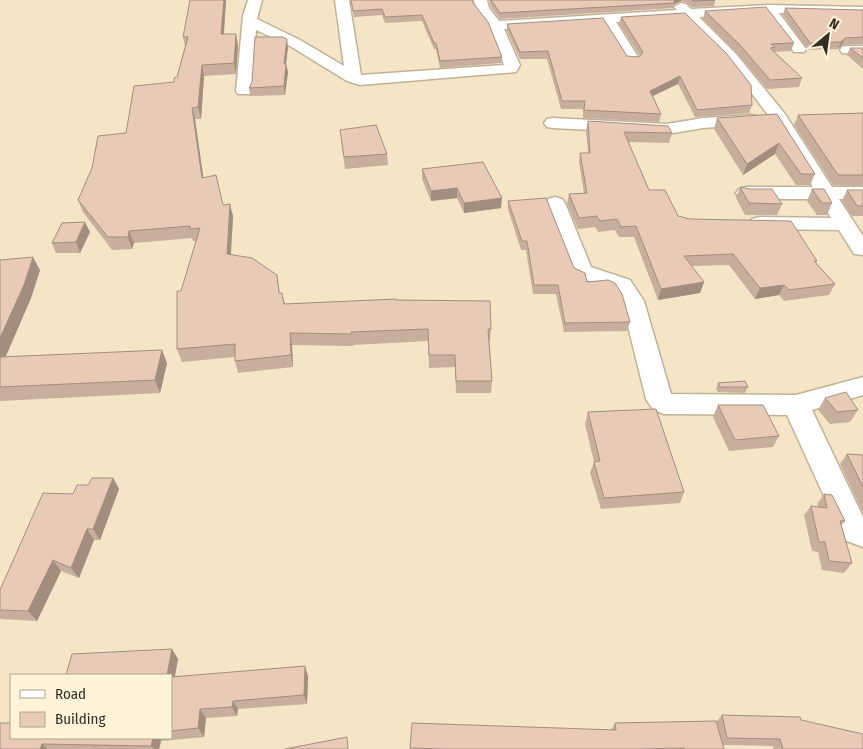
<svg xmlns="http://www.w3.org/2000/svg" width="863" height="749" viewBox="0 0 863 749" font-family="'Fira Sans Condensed',sans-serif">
  <rect width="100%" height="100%" fill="#f4e5c6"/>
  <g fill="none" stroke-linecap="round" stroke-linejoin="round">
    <defs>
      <path id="minor" d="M 248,0 L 262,0 L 257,19 L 300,40 L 344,66 L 335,0 L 349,0 L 361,75 L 504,65 L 489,27 L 475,8 L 473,0 L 487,0 L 489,8 L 499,21 L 677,10 L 674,7 L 681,3 L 686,4 L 691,9 L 768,5 L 863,7 L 863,15 L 779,13 L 806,49 L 804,52 L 794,52 L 764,13 L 699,17 L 736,54 L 785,114 L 832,187 L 863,187 L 863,199 L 839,199 L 863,236 L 863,255 L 854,254 L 839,230 L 759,229 L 752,227 L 749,223 L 752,219 L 759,217 L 831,218 L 820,199 L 746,199 L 739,197 L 736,193 L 739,189 L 746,187 L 813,187 L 772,120 L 726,60 L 684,18 L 616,22 L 640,60 L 637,63 L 627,63 L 603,23 L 504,29 L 520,65 L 516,72 L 360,85 L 347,81 L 290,46 L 256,30 L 252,91 L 250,94 L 238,94 L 236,91 L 243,16 Z
        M 847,46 L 863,46 L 863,54 L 842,53 L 840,50 L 842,47 Z
        M 750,115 L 756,116 L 759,120 L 756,124 L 703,128 L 667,134 L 553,128 L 547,127 L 544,123 L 547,119 L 553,118 L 667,124 L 703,118 Z
        M 555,197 L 562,199 L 565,203 L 591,267 L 630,280 L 644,301 L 671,394 L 796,395 L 863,377 L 863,395 L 812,410 L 863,517 L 863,547 L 844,540 L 787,415 L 664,414 C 655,411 651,408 646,399 L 622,302 L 614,290 L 574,276 L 571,271 L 545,203 L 548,199 Z"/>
    </defs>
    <use href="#minor" stroke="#c1b295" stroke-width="3"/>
    <use href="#minor" fill="#fff" fill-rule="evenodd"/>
  </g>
  <path fill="#c8ae9d" d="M 226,0 L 224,34 L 238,45 L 236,74 L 204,76 L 201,119 L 195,119 L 203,177 L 223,205 L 233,216 L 231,254 L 277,275 L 280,293 L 282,293 L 285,304 L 396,300 L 491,329 L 490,341 L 489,341 L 492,381 L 491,393 L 456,393 L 455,367 L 429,368 L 428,341 L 353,345 L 353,346 L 292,345 L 293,367 L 238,373 L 235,361 L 235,357 L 182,362 L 177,349 L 181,291 L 196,241 L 193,241 L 192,238 L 134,243 L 132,249 L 112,250 L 83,212 L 78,200 L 126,133 L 174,82 L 177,77 L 185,46 L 183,37 Z
    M 351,0 L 473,0 L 502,57 L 501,63 L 440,68 L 436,49 L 434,49 L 422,21 L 385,23 L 382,15 L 354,17 Z
    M 489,0 L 715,0 L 714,6 L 692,7 L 687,3 L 681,1 L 673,5 L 673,8 L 500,19 L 491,7 Z
    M 785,8 L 863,10 L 863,44 L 842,45 L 838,49 L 808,50 L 783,15 Z
    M 705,11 L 794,43 L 791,51 L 774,52 L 802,78 L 799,87 L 767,89 L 737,53 L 703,19 Z
    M 621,17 L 752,105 L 749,113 L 695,117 L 678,84 L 653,96 L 661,114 L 659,122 L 583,118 L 583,109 L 561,109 L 547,59 L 520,59 L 507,31 L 507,24 L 627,56 L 639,57 L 640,56 L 619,24 Z
    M 288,47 L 286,64 L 288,72 L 285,95 L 250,96 L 249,88 Z
    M 850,48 L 863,48 L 863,69 L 847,55 Z
    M 863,113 L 863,186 L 833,185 L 794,125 L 798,115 Z
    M 777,114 L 815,174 L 810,185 L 796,185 L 775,154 L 743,175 L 714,129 L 717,118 Z
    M 588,121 L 672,133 L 669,143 L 628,142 L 649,190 L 678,216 L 817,261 L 816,263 L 835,284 L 829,295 L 784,301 L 779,295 L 755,299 L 729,265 L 692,266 L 704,282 L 700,293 L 658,300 L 634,237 L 619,237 L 615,230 L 598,232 L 595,227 L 578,229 L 567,204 L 569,194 L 584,193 L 579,163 L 580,153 L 588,153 L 586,131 Z
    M 340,130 L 387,154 L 388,165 L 345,169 Z
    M 422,169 L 501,208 L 464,213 L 457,198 L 431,201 L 422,179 Z
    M 740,187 L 782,204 L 777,215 L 745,215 L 736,198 Z
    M 812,189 L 832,203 L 827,215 L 817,215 L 807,201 Z
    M 847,190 L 863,190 L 863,216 L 852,216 L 842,201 Z
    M 508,201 L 587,282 L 630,322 L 627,331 L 564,332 L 556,294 L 533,294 L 526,250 L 521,250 L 508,209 Z
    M 90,232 L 80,253 L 56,253 L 52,243 Z
    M 0,260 L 40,270 L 31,298 L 5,357 L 167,363 L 160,393 L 0,401 Z
    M 718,383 L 748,387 L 745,393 L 718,392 L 716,389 Z
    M 825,398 L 858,410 L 850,422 L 830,424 L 818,410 Z
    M 718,405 L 779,436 L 773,447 L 729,451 L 713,417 Z
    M 588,412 L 684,492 L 680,503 L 601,509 L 590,473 L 594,462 L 585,424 Z
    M 847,454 L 863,455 L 863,513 L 840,464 Z
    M 113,478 L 119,489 L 100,540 L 94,540 L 79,578 L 61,571 L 37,621 L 1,619 L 0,618 L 0,590 L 88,485 Z
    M 824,494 L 845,521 L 841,526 L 852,563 L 844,573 L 822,570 L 818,552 L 812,551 L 804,515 L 811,506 L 818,507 L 817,504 Z
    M 178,659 L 175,676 L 308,676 L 307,704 L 238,709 L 237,716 L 206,718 L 204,737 L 161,741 L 159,749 L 0,749 L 11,738 L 171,738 L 171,675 Z
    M 722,715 L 801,720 L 863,749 L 773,749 L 773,746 L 723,745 L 724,749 L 411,749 L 410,748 L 611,730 L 615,723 L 717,721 Z"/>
  <path fill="#a38d7f" d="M 224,0 L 226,0 L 223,45 L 221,34 Z
    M 674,0 L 682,0 L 681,1 L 673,5 Z
    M 236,34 L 238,45 L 236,74 L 234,63 Z
    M 845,38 L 842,45 L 838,49 L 841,42 Z
    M 287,39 L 288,47 L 285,72 L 284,64 Z
    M 286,64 L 288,72 L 285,95 L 284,86 Z
    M 202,65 L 204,76 L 201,119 L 198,107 Z
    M 680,76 L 678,84 L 648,98 L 650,91 Z
    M 192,108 L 195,119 L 205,189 L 202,178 Z
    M 779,143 L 775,154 L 743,175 L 747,164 Z
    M 457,188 L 457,198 L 431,201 L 431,191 Z
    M 502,198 L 501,208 L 464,213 L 464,203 Z
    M 230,204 L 233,216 L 230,266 L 227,254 Z
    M 85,222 L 90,232 L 80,253 L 76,242 Z
    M 129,231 L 134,243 L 132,249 L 128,237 Z
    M 33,257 L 40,270 L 31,298 L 0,370 L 0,338 Z
    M 704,282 L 700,293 L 658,300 L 661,289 Z
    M 784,285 L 779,295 L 755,299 L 760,288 Z
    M 290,333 L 292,345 L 293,367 L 291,355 Z
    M 162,350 L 167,363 L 160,393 L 155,380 Z
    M 113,478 L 119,489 L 100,540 L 93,529 Z
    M 87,529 L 94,540 L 79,578 L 71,568 Z
    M 53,560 L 61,571 L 37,621 L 28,611 Z
    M 172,649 L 178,659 L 173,686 L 171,684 L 171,675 L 167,675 Z
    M 305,666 L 308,676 L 307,704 L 304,695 Z
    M 233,701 L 238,709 L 237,716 L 232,707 Z
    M 200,709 L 206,718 L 204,737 L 198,728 Z
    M 153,738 L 159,738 L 161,741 L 159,749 L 154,749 L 151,746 Z
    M 42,744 L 48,749 L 40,749 Z"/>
  <path fill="#e9cab6" stroke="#a38d7f" d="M 190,0 L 224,0 L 221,34 L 236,34 L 234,63 L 202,65 L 198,107 L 192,108 L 202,178 L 216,175 L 223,205 L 230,204 L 227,254 L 252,258 L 277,275 L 279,293 L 282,293 L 284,304 L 396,299 L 396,300 L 490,301 L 491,329 L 488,329 L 492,381 L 456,381 L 455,355 L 429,355 L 428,329 L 351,332 L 352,334 L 290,333 L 291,355 L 235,361 L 235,344 L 177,349 L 177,291 L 181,291 L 200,228 L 190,229 L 190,226 L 129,231 L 128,237 L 108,237 L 78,200 L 92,168 L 98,136 L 126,133 L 134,86 L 174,82 L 174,78 L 177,77 L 188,37 L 183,37 Z
    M 351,0 L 473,0 L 473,3 L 488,22 L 502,57 L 440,61 L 436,43 L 434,43 L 422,15 L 385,17 L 382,9 L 353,11 Z
    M 491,0 L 674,0 L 674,3 L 500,13 Z
    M 692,0 L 715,0 L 693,1 Z
    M 766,7 L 794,43 L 771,44 L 775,47 L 770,48 L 802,78 L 770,80 L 740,45 L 705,11 Z
    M 785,8 L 863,10 L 863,37 L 845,38 L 841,42 L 810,43 Z
    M 685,13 L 727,54 L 751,85 L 752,105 L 697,110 L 680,76 L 650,91 L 661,114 L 584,110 L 585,101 L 562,101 L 548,51 L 520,52 L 507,24 L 603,18 L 627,56 L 639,57 L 643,52 L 621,17 Z
    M 255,37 L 283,37 L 287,39 L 284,64 L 286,64 L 284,86 L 249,88 L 252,82 Z
    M 850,48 L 863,48 L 863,58 Z
    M 863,113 L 863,175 L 838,175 L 798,115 Z
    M 777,114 L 815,174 L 801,174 L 779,143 L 747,164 L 717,118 Z
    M 588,121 L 668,126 L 672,133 L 624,132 L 649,190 L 665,190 L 678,216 L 690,219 L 791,221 L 817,261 L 814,261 L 835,284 L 789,290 L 784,285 L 760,288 L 733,254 L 684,256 L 704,282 L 661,289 L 636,226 L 621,227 L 617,219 L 600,221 L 597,216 L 579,218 L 569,194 L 587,193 L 580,153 L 590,153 Z
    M 376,125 L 387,154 L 344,157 L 340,130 Z
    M 483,162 L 502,198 L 464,203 L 457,188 L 431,191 L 422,169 Z
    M 740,187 L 750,189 L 772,189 L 782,204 L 749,203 Z
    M 812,189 L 824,189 L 832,203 L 822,203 Z
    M 847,190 L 863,190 L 863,206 L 857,206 Z
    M 546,198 L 574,268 L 585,273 L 587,282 L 608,280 L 615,283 L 622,294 L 630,322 L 565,323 L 558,285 L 534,285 L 527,241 L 522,241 L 508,201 Z
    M 85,222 L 76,242 L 52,243 L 62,223 Z
    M 33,257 L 24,285 L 0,338 L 0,260 Z
    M 162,350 L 155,380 L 0,387 L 0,357 Z
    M 745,381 L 748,387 L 720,387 L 718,383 Z
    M 846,392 L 858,410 L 837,412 L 825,398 Z
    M 718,405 L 763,405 L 779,436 L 735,440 Z
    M 656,409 L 684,492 L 604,498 L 594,462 L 600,461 L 588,412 Z
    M 847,454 L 863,455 L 863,487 Z
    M 92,478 L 113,478 L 93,529 L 87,529 L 71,568 L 53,560 L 28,611 L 0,610 L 0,590 L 43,493 L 73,494 L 77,485 L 88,485 Z
    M 824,494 L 832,495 L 845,521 L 840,521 L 852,563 L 829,561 L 825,542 L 819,542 L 811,506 L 827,508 Z
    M 172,649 L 167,675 L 66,675 L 72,654 Z
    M 305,666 L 304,695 L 233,701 L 232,707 L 200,709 L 198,728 L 171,731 L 171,677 Z
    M 722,715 L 800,717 L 801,720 L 863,734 L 863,749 L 783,749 L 780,739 L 727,738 Z
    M 716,721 L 724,749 L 685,749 L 684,748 L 639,749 L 443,749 L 410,748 L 412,723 L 616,730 L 615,723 Z
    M 0,723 L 11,723 L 11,738 L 153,738 L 151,746 L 42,744 L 40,749 L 0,749 Z
    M 347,737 L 348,749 L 285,749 Z"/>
  <rect x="10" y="674" width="162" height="65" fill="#fff3da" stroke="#aea490"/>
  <rect x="20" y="690" width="25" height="8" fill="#ffffff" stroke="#aea490"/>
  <text x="55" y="699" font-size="15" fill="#342e22">Road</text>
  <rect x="20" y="712" width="25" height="15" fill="#e9cab6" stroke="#aea490"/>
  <text x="55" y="724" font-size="15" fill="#342e22">Building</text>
  <g transform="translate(828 35) rotate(29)" stroke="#fff3da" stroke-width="4" paint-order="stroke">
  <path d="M0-4L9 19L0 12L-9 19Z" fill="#342e22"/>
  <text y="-8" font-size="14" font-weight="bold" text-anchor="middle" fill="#342e22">N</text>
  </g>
</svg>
